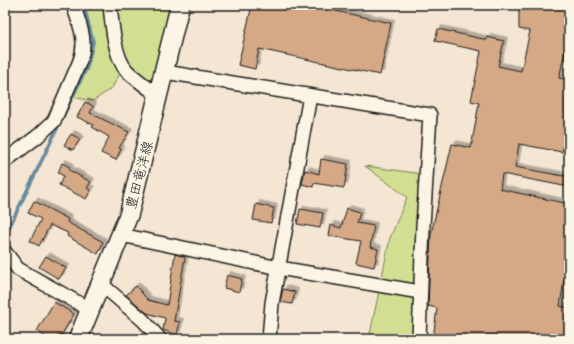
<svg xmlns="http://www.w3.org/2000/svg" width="574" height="344" viewBox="0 0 574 344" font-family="Mynerve,'Klee One',sans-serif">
  <defs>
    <filter id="shadow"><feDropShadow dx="3.5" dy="-3.5" stdDeviation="0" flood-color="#0004"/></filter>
  </defs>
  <rect width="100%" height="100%" fill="#f4e6d2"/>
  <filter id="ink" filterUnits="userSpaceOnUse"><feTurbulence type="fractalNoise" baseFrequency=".025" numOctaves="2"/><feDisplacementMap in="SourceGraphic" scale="8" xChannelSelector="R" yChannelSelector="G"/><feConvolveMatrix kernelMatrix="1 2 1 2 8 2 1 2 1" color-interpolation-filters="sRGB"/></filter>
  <g filter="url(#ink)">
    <path fill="#d2df92" stroke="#777e57" d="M 73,5 L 173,5 L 153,78 L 141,82 L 124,66 L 112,88 L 93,101 L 66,96 L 84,44 Z
      M 365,166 L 423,174 L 418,339 L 369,339 L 390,238 L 407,197 Z"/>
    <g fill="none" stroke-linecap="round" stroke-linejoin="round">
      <path stroke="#658a9f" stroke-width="3.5" d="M 5,236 L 87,67 L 93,42 L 86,14 L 82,5"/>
    </g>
    <path fill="#d5a886" stroke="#1c1c1c" filter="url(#shadow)" d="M 252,5 L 308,5 L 391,23 L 380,75 L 259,49 L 255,69 L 238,65 Z
      M 519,5 L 569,5 L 569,34 L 559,78 L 569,80 L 569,144 L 564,143 L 562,152 L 519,144 L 515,167 L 569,177 L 569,187 L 502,174 L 500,189 L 569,204 L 569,282 L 564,281 L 560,306 L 569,308 L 569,339 L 433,339 L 437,308 L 428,306 L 431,234 L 452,144 L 471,148 L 479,103 L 471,101 L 481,51 L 435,41 L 438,29 L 487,40 L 487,37 L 504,41 L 498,66 L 521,71 L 530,31 L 519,29 Z
      M 85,102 L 93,106 L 90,113 L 129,132 L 119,148 L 121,149 L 116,160 L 101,153 L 109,137 L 92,127 L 94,125 L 77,117 Z
      M 71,134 L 80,139 L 73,150 L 64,145 Z
      M 321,159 L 348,164 L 344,188 L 314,183 L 313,187 L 302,184 L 305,170 L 319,174 Z
      M 62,163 L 70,167 L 69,170 L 91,182 L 87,188 L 91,190 L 86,199 L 59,185 L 64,176 L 58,173 Z
      M 34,201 L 68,219 L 67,222 L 103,242 L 98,254 L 67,236 L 68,233 L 50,225 L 39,246 L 30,241 L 41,219 L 28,213 Z
      M 256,204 L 274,208 L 271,223 L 253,220 Z
      M 347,208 L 360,212 L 357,223 L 374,226 L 370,247 L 378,249 L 374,267 L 356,263 L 361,241 L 329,236 L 331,225 L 341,228 Z
      M 300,209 L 323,213 L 320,228 L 297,224 Z
      M 175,254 L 185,257 L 174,321 L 180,322 L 177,335 L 163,330 L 165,318 L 147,313 L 126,295 L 136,286 L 148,300 L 167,305 Z
      M 46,256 L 66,268 L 59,279 L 39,267 Z
      M 227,275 L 242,279 L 239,292 L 224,288 Z
      M 283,289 L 295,292 L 292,304 L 280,302 Z
      M 54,302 L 74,314 L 59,339 L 49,339 L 37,331 Z"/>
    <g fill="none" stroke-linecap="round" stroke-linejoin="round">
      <defs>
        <path id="minor" d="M 110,5 C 112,23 114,57 127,71 C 137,80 148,88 159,96
          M 165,72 L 430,115 L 423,226 L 419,339
          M 5,161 L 38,136 L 54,121 L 79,63 C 88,42 80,25 73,5
          M 121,235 L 279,268 L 420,292
          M 5,252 L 18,269 L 89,309
          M 100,283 L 143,320 L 160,339
          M 269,339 L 272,303 L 310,96"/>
        <path id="secondary" d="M 78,339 L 129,214 L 180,5"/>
      </defs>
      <use href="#minor" stroke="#1c1c1c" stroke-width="16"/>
      <use href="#secondary" stroke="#1c1c1c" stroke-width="21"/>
      <use href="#minor" stroke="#fcf5e5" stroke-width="13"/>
      <use href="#secondary" stroke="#fcf5e5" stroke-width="18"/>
    </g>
  </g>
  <g text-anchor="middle" stroke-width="4" stroke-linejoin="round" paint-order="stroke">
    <g font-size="14" fill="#1c1c1c" stroke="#fcf5e5">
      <text transform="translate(139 175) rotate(-75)" y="5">豊田竜洋線</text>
    </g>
  </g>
  <rect width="574" height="344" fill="none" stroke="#fcf5e5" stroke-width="20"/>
  <rect x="10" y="10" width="554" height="324" fill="none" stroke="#1c1c1c" stroke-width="1.5" filter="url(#ink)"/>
</svg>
